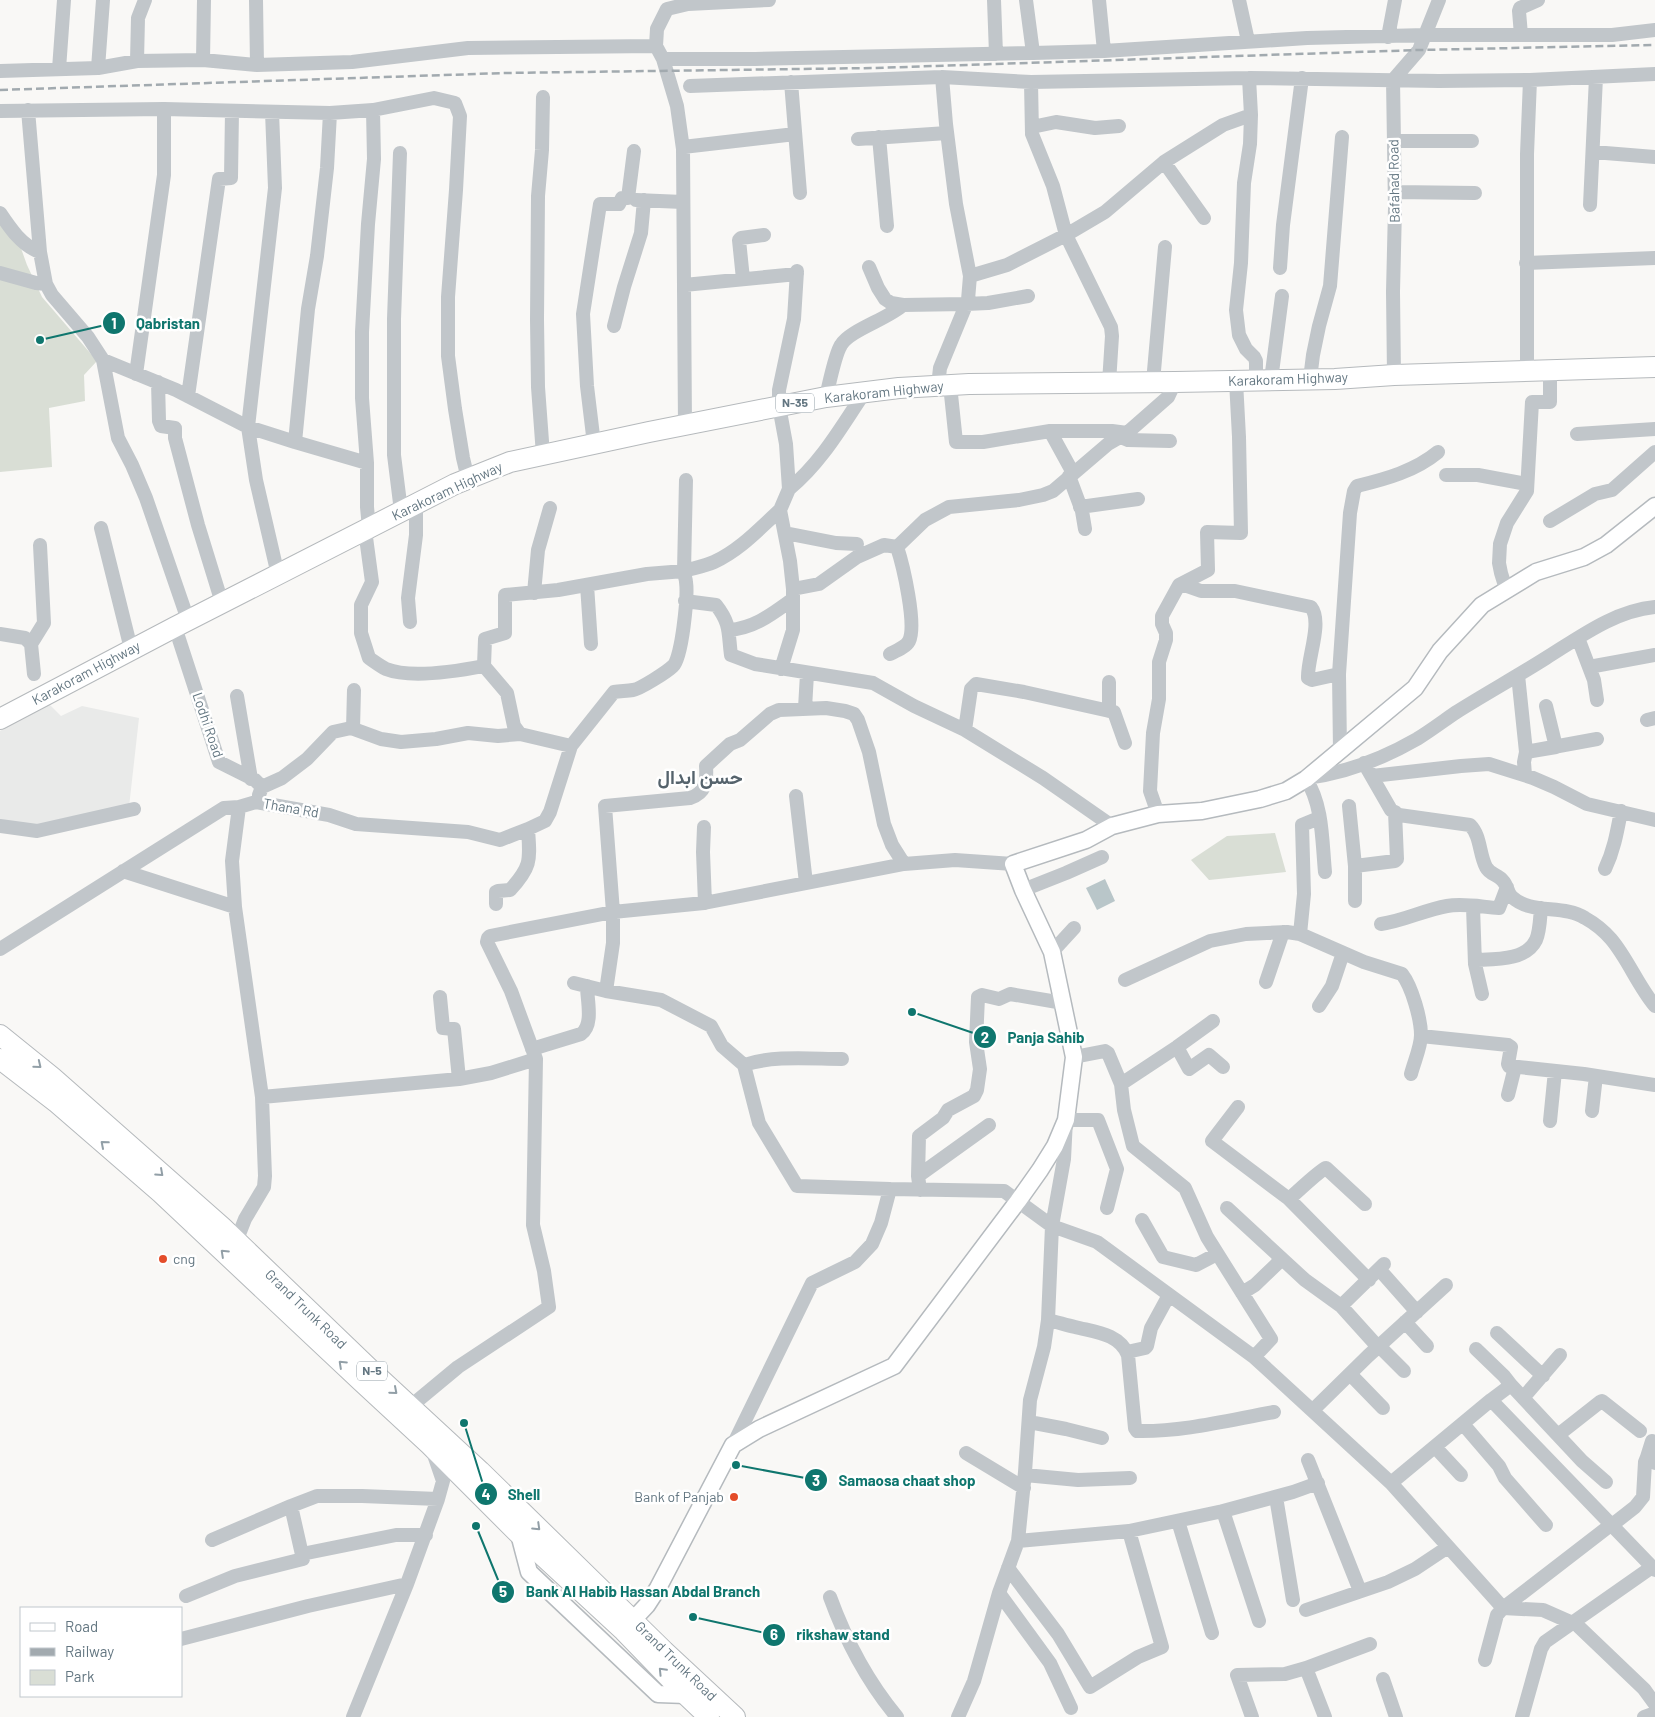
<svg xmlns="http://www.w3.org/2000/svg" width="1655" height="1717" viewBox="0 0 1655 1717" font-family="Barlow,Vazirmatn,sans-serif">
  <rect width="100%" height="100%" fill="#f9f8f6"/>
  <path fill="#e9eae9" d="M 49,704 L 61,716 L 82,706 L 139,718 L 129,807 L 33,827 L 0,823 L 0,731 Z"/>
  <path fill="#d9ded5" d="M 0,222 L 18,240 L 27,265 L 42,297 L 97,361 L 84,375 L 85,401 L 49,408 L 52,467 L 0,472 Z
    M 1275,833 L 1286,872 L 1209,880 L 1191,860 L 1227,836 Z"/>
  <path fill="#b9c6c9" d="M 1105,879 L 1115,901 L 1097,910 L 1086,888 Z"/>
  <g fill="none" stroke-linecap="round" stroke-linejoin="round">
    <defs>
      <path id="major" d="M 519,1534 L 529,1572 L 658,1694 L 686,1695
        M 633,1620 L 647,1605 L 658,1588 L 733,1445 L 759,1429 L 894,1366 L 1018,1201 L 1040,1170 L 1055,1146 L 1066,1120 L 1074,1057 L 1052,952 L 1023,890 L 1013,864 L 1086,840 L 1112,826 L 1158,814 L 1202,811 L 1260,799 L 1286,791 L 1306,779 L 1415,688 L 1440,651 L 1482,605 L 1536,572 L 1584,557 L 1606,545 L 1655,506"/>
      <path id="highway" d="M 0,719 L 175,627 L 455,484 L 510,462 L 649,432 L 826,397 L 899,388 L 969,384 L 1175,382 L 1335,379 L 1394,375 L 1655,367
        M 0,1035 L 52,1077 L 222,1227 L 376,1375 L 480,1471 L 664,1651 L 735,1717
        M 0,1059 L 56,1102 L 161,1193 L 362,1382 L 430,1445 L 519,1534 L 624,1631 L 686,1695 L 709,1717"/>
    </defs>
    <use href="#major" stroke="#b5babe" stroke-width="19"/>
    <use href="#highway" stroke="#b5b9bc" stroke-width="22"/>
    <path stroke="#c1c6ca" stroke-width="14" d="M 256,0 L 257,65
      M 994,0 L 996,54
      M 1026,0 L 1033,53
      M 1099,0 L 1104,51
      M 1239,0 L 1248,41
      M 1521,35 L 1519,11 L 1520,8 L 1538,0
      M 1388,37 L 1395,0
      M 663,59 L 755,59 L 1033,53 L 1104,51 L 1307,38 L 1426,35 L 1612,35 L 1655,30
      M 203,60 L 204,0
      M 137,61 L 138,18 L 145,0
      M 98,68 L 103,0
      M 59,69 L 64,0
      M 0,71 L 98,68 L 137,61 L 203,60 L 257,65 L 352,62 L 468,48 L 656,46
      M 1249,78 L 1251,115 L 1250,144 L 1244,183 L 1241,263 L 1236,310 L 1239,335 L 1246,349 L 1254,357 L 1256,361 L 1256,381
      M 791,82 L 800,193
      M 1031,82 L 1032,134 L 1053,186 L 1066,235 L 1111,327 L 1112,336 L 1109,383
      M 690,86 L 942,77 L 1031,82 L 1249,78 L 1439,81 L 1530,80 L 1655,74
      M 28,110 L 40,252 L 46,284 L 52,295 L 88,337 L 103,360 L 118,438 L 132,465 L 146,498 L 188,620
      M 0,111 L 164,109 L 330,113 L 373,110 L 434,98 L 455,103 L 460,116 L 456,190 L 448,297 L 448,356 L 455,409 L 463,458 L 468,479
      M 272,112 L 275,188 L 248,427 L 256,480 L 278,575
      M 1032,127 L 1056,122 L 1095,128 L 1119,126
      M 879,137 L 887,226
      M 858,139 L 947,133
      M 1394,141 L 1472,141
      M 683,147 L 795,134
      M 1593,152 L 1655,157
      M 400,153 L 394,319 L 394,455 L 401,511
      M 1164,162 L 1204,218
      M 1395,192 L 1475,193
      M 636,200 L 683,202
      M 1590,205 L 1596,77
      M 0,213 C 10,228 22,246 40,252
      M 1526,263 L 1655,258
      M 869,267 L 878,288 L 885,299 L 891,303 L 903,305 L 966,304 L 988,303 L 1028,296
      M 1280,268 L 1283,225 L 1302,78
      M 0,273 L 36,283 L 46,284
      M 970,276 L 1007,265 L 1066,235 L 1105,212 L 1164,162 L 1223,125 L 1251,115
      M 743,279 L 739,240 L 741,238 L 764,235
      M 684,285 L 797,274
      M 614,326 L 624,287 L 641,233 L 644,200
      M 103,360 L 176,390 L 248,427 L 295,442 L 367,463
      M 1527,370 L 1527,154 L 1530,80
      M 136,374 L 164,175 L 164,109
      M 1394,375 L 1393,292 L 1395,208 L 1393,80 L 1419,50 L 1439,0
      M 1310,379 L 1313,355 L 1319,326 L 1330,286 L 1342,137
      M 1271,380 L 1282,296
      M 158,382 L 159,421 L 161,426 L 175,428 L 175,438 L 198,525 L 222,603
      M 1153,382 L 1165,247
      M 950,385 L 956,442 L 983,442 L 1050,431
      M 938,386 L 940,368 L 968,300 L 970,276 L 956,204 L 946,124 L 942,77
      M 188,396 L 219,179 L 231,178 L 232,111
      M 826,397 C 829,385 835,354 841,345 C 850,330 888,319 903,305
      M 685,426 L 683,149 L 677,106 L 663,59 L 656,46 L 657,29 L 667,9 L 688,4 L 769,0
      M 1577,434 L 1655,429
      M 1121,437 L 1128,440 L 1170,441
      M 295,442 L 308,309 L 317,256 L 327,168 L 330,113
      M 594,444 L 587,386 L 583,314 L 600,204 L 619,204 L 622,198 L 628,198 L 634,151
      M 543,455 L 538,387 L 537,320 L 538,196 L 542,150 L 543,97
      M 1073,473 L 1050,431 L 1112,431 L 1127,433
      M 1446,475 L 1478,475 L 1527,484
      M 1069,476 L 1082,511 L 1085,529
      M 789,489 C 821,463 842,426 864,393
      M 1080,507 L 1138,499
      M 1550,521 L 1595,494 L 1612,490 L 1655,452
      M 101,528 L 131,649
      M 369,528 L 367,507 L 367,463 L 362,398 L 362,332 L 368,224 L 374,159 L 373,110
      M 365,530 L 372,582 L 361,605 L 361,633 L 369,658 C 375,662 380,666 386,669 C 411,679 458,671 484,666 L 507,693 L 514,726 L 520,734
      M 785,533 L 836,543 L 857,544
      M 897,547 L 925,520 L 949,507 L 1019,500 L 1043,495 L 1053,491 L 1108,444 L 1127,433 L 1168,397 L 1175,382
      M 1181,584 L 1201,591 L 1235,591 L 1311,607 C 1323,622 1307,659 1308,678 L 1312,680 L 1339,674
      M 587,585 L 591,644
      M 793,589 L 790,561 L 780,510 L 789,489 L 786,444 L 779,406 L 779,390 L 794,319 L 797,271
      M 1506,589 L 1501,573 L 1499,563 L 1500,544 L 1507,523 L 1527,491 L 1532,402 L 1550,402 L 1550,369
      M 534,593 L 538,550 L 550,508
      M 685,601 L 716,605 C 731,624 728,633 731,655 L 755,664 L 873,683 L 914,706 L 965,730 L 1043,778 L 1112,826
      M 410,622 L 408,598 L 416,535 L 416,504
      M 175,627 L 219,762 L 255,780 L 262,787 L 259,795
      M 729,630 C 755,628 772,614 793,599
      M 0,634 L 25,638 L 31,644 L 34,674
      M 1578,638 L 1594,680 L 1597,700
      M 31,644 L 44,623 L 40,545
      M 890,654 C 896,651 906,647 909,641 C 917,625 903,565 897,547
      M 484,666 L 485,639 L 505,633 L 505,595 L 558,590 L 647,574 L 684,571 L 686,480
      M 1589,667 L 1655,655
      M 781,669 L 793,630 L 793,589 L 819,584 L 857,557 L 884,545 L 897,547
      M 1518,675 L 1526,752 L 1524,762 L 1525,775
      M 1109,682 L 1109,711
      M 237,696 L 251,779
      M 1546,706 L 1556,747 L 1526,752 L 1597,739
      M 805,708 L 807,674
      M 1647,720 L 1655,718
      M 353,729 L 354,690
      M 965,730 L 971,689 L 976,684 L 1024,692 L 1114,712 L 1125,743
      M 1340,751 L 1339,674 L 1350,513 L 1354,491 L 1357,486 C 1386,479 1415,471 1438,452
      M 1364,763 L 1391,810 L 1399,815 L 1470,825 C 1481,836 1479,854 1486,867 C 1490,875 1498,874 1503,881 C 1508,886 1507,893 1512,897 C 1531,915 1563,904 1585,918 C 1594,923 1604,931 1611,939 C 1628,959 1638,986 1655,1006
      M 1372,776 L 1461,766 L 1489,764 L 1533,778 L 1554,787 L 1587,804 L 1655,820
      M 1307,778 C 1345,773 1384,758 1417,739 C 1430,731 1442,722 1455,713 C 1485,694 1516,677 1546,658 C 1580,637 1614,611 1655,607
      M 1306,779 C 1323,805 1322,841 1325,872
      M 262,787 L 282,778 L 307,759 L 333,732 L 351,728 L 381,739 L 401,742 L 436,739 L 468,733 L 498,736 L 520,734 L 571,746
      M 796,796 L 806,883
      M 1349,806 L 1355,866 L 1355,901
      M 1158,814 L 1150,791 L 1153,733 L 1159,699 L 1159,662 L 1166,640 L 1166,633 L 1162,624 L 1162,616 L 1179,585 L 1208,570 L 1207,532 L 1241,533 L 1239,437 L 1236,381
      M 0,826 L 37,831 L 134,809
      M 704,827 L 703,852 L 705,903
      M 1355,866 L 1395,861 L 1397,859 L 1395,812
      M 1605,869 C 1614,850 1617,832 1621,811
      M 123,871 L 235,907
      M 1023,890 L 1066,873 L 1102,857
      M 496,904 L 496,892 L 498,891 L 510,890 C 532,866 530,860 528,829 L 545,821 L 550,812 L 571,746 L 614,692 C 620,691 627,691 633,690 C 640,689 667,672 673,666 C 682,658 688,596 686,582 C 686,579 684,575 684,571 C 694,568 705,566 714,562 C 740,550 759,529 780,510
      M 1473,907 L 1475,964 L 1482,994
      M 1381,924 C 1404,921 1424,910 1447,906 C 1463,903 1482,907 1499,908 L 1507,887
      M 1300,934 L 1304,894 L 1302,825 L 1319,818
      M 0,949 L 224,808 L 239,807 L 256,802 L 329,815 L 356,824 L 468,832 L 500,840 L 528,829
      M 1052,952 L 1074,928
      M 1475,960 C 1494,959 1526,961 1536,940 C 1540,931 1540,918 1541,908
      M 1125,980 L 1210,941 L 1246,934 L 1287,932 L 1300,934 L 1364,962 L 1402,974 C 1412,987 1421,1019 1421,1035 C 1421,1047 1414,1062 1411,1074
      M 1266,982 L 1283,932
      M 574,983 L 606,991 L 661,1000 L 711,1026 L 722,1046 L 744,1065 L 759,1123 L 797,1186 L 890,1189
      M 606,991 L 613,943 L 613,912 L 605,806 L 690,798 C 706,793 707,781 706,766 L 730,744 L 740,740 L 770,714 L 779,710 L 826,708 L 845,711 L 854,714 L 858,720 L 869,752 L 884,824 L 892,845 L 904,864
      M 440,997 L 443,1028 L 454,1029 L 459,1079
      M 1319,1006 L 1332,986 L 1343,953
      M 1421,1036 L 1508,1045 L 1511,1047 L 1508,1064 L 1509,1066 L 1584,1074 L 1655,1085
      M 1177,1047 L 1189,1069 L 1209,1055 L 1223,1067
      M 532,1049 L 581,1034 C 594,1025 587,1000 587,986
      M 1074,1057 L 1105,1051 L 1108,1053 L 1121,1084 L 1124,1110 L 1133,1146 L 1185,1188 L 1207,1237 L 1271,1339 L 1254,1357
      M 744,1065 C 773,1055 812,1059 842,1059
      M 1121,1084 L 1177,1047 L 1213,1021
      M 1508,1095 L 1515,1067
      M 262,1097 L 459,1079 L 491,1073 L 536,1059
      M 1238,1107 L 1212,1141 L 1289,1199 L 1369,1280
      M 1592,1111 L 1596,1076
      M 1550,1121 L 1555,1071
      M 918,1176 L 989,1125
      M 920,1190 L 918,1176 L 919,1136 L 943,1118 L 948,1110 L 974,1096 L 977,1090 L 980,1069 L 976,1042 L 978,997 L 982,995 L 999,999 L 1010,994 L 1063,1003
      M 1289,1199 C 1296,1193 1320,1170 1326,1168 L 1365,1204
      M 1227,1208 L 1305,1280 L 1341,1306 L 1378,1347
      M 1142,1220 L 1163,1257 L 1196,1265 L 1217,1254
      M 236,1242 L 245,1219 L 264,1187 L 265,1176 L 262,1097 L 235,907 L 232,861 L 239,807
      M 1379,1269 L 1417,1312
      M 1242,1293 L 1255,1285 L 1282,1259
      M 1341,1306 L 1384,1264
      M 1048,1320 C 1057,1322 1066,1325 1075,1327 C 1094,1332 1119,1333 1128,1355 L 1135,1428 L 1137,1431 C 1183,1432 1229,1420 1274,1412
      M 1405,1322 L 1427,1346
      M 1497,1333 L 1543,1376
      M 1379,1346 L 1404,1371
      M 1476,1349 L 1504,1376 L 1511,1385
      M 1127,1352 L 1145,1348 L 1147,1346 L 1151,1328 L 1169,1295
      M 1350,1374 L 1383,1408
      M 1523,1398 L 1560,1355
      M 1491,1400 L 1511,1385 L 1582,1461 L 1606,1482
      M 411,1406 L 458,1367 L 549,1307 L 544,1271 L 533,1225 L 536,1059 L 511,991 L 487,942 L 488,938 L 490,936 L 613,912 L 704,903 L 904,864 L 955,860 L 1013,864
      M 1313,1410 L 1368,1356 L 1446,1285
      M 1029,1422 L 1066,1429 L 1102,1438
      M 1463,1424 L 1499,1466 L 1505,1478 L 1546,1525
      M 1558,1435 L 1600,1402 L 1602,1401 L 1640,1431
      M 733,1445 L 812,1283 L 855,1262 L 872,1244 L 881,1223 L 890,1189 L 1004,1191 L 1052,1226 L 1097,1242 L 1254,1357 L 1391,1483 L 1491,1400 L 1655,1570
      M 1435,1447 L 1461,1475
      M 966,1453 L 1024,1488
      M 1647,1457 L 1652,1441
      M 1308,1460 L 1360,1591
      M 1025,1475 L 1078,1480 L 1130,1478
      M 1391,1483 L 1503,1608 L 1543,1610 L 1577,1625 L 1644,1689 L 1655,1704
      M 1276,1497 L 1293,1600
      M 1223,1511 L 1259,1621
      M 1178,1521 L 1212,1633
      M 1612,1525 L 1635,1507 L 1643,1497 L 1645,1462 L 1647,1457 L 1655,1463
      M 212,1540 L 291,1506 L 317,1496 L 362,1496 L 438,1499 L 443,1481 L 432,1449
      M 1018,1541 L 1129,1531 L 1223,1511 L 1293,1492 L 1318,1483
      M 302,1554 L 396,1535 L 426,1535
      M 1008,1568 L 1058,1634 L 1090,1687 L 1138,1657 L 1162,1647 L 1129,1531
      M 999,1593 L 1050,1663 L 1071,1708
      M 186,1596 L 235,1576 L 303,1559 L 291,1506
      M 830,1597 C 846,1641 867,1681 897,1717
      M 1306,1610 L 1388,1582 L 1415,1569 L 1448,1547
      M 181,1639 L 308,1606 L 407,1584
      M 1485,1660 L 1497,1615 L 1503,1608 L 1612,1524
      M 1306,1668 L 1325,1717
      M 1383,1679 L 1396,1717
      M 353,1717 L 407,1584 L 438,1499
      M 958,1717 L 974,1681 L 999,1593 L 1018,1541 L 1025,1472 L 1030,1400 L 1044,1347 L 1048,1320 L 1052,1226 L 1064,1159 L 1066,1120 L 1098,1120 L 1117,1169 L 1107,1208
      M 1252,1717 L 1237,1675 L 1285,1674 L 1306,1668 L 1370,1644
      M 1522,1717 L 1541,1649 L 1545,1642 L 1652,1567
      M 1644,1717 L 1655,1713"/>
    <use href="#major" stroke="#fff" stroke-width="16"/>
    <use href="#highway" stroke="#fff" stroke-width="20"/>
    <path stroke="#a2aaaf" stroke-width="2.5" stroke-dasharray="8 4" stroke-linecap="butt" d="M 0,90 L 505,73 L 874,68 L 1419,50 L 1655,45"/>
  </g>
  <defs><path id="oneway-chevron" d="M-2-3.5L2.5 0L-2 3.5" fill="none" stroke-width="1.6" stroke-linecap="round" stroke-linejoin="round" transform="scale(1.25)"/></defs>
  <g stroke="#929fa7">
    <use href="#oneway-chevron" transform="translate(38 1065) rotate(39)"/>
    <use href="#oneway-chevron" transform="translate(104 1144) rotate(-139)"/>
    <use href="#oneway-chevron" transform="translate(160 1173) rotate(42)"/>
    <use href="#oneway-chevron" transform="translate(224 1253) rotate(-137)"/>
    <use href="#oneway-chevron" transform="translate(342 1364) rotate(-137)"/>
    <use href="#oneway-chevron" transform="translate(394 1391) rotate(41)"/>
    <use href="#oneway-chevron" transform="translate(537 1527) rotate(44)"/>
    <use href="#oneway-chevron" transform="translate(662 1671) rotate(-134)"/>
  </g>
  <g fill="#e44d2a" stroke="#fff" stroke-width="2">
    <circle cx="163" cy="1259" r="5"/>
    <circle cx="734" cy="1497" r="5"/>
  </g>
  <g text-anchor="middle" stroke-width="5" stroke-linejoin="round" paint-order="stroke">
    <g fill="#fff" stroke="#929fa7" stroke-width="1">
      <rect x="776" y="393.5" width="38" height="19" rx="4"/>
      <rect x="357" y="1361.5" width="30" height="19" rx="4"/>
    </g>
    <g font-size="12" font-weight="bold" fill="#637681">
      <text x="795" y="407">N-35</text>
      <text x="372" y="1375">N-5</text>
    </g>
    <g font-size="14" fill="#637681" stroke="#fff">
      <text transform="translate(1394 181) rotate(-91)" y="5">Bafahad Road</text>
      <text transform="translate(1288 379) rotate(-2)" y="5">Karakoram Highway</text>
      <text transform="translate(884 392) rotate(-6)" y="5">Karakoram Highway</text>
      <text transform="translate(447 491) rotate(-25)" y="5">Karakoram Highway</text>
      <text transform="translate(86 673) rotate(-28)" y="5">Karakoram Highway</text>
      <text transform="translate(208 725) rotate(71)" y="5">Lodhi Road</text>
      <text transform="translate(291 808) rotate(10)" y="5">Thana Rd</text>
      <text transform="translate(306 1309) rotate(44)" y="5">Grand Trunk Road</text>
      <text transform="translate(676 1661) rotate(44)" y="5">Grand Trunk Road</text>
    </g>
    <g font-size="14" fill="#637681" stroke="#fff" text-anchor="start">
      <text x="173" y="1264">cng</text>
      <text x="724" y="1502" text-anchor="end">Bank of Panjab</text>
    </g>
    <g font-size="19" font-weight="bold" fill="#55636c" stroke="#fff">
      <text x="700" y="784">حسن ابدال</text>
    </g>
  </g>
  <path fill="none" stroke="#0f766e" stroke-width="2" d="M40 340L114 323M912 1012L985 1037M736 1465L816 1480M464 1423L486 1494M476 1526L503 1592M693 1617L774 1635"/>
  <g fill="#0f766e" stroke="#fff" stroke-width="2">
    <circle cx="40" cy="340" r="5"/>
    <circle cx="912" cy="1012" r="5"/>
    <circle cx="736" cy="1465" r="5"/>
    <circle cx="464" cy="1423" r="5"/>
    <circle cx="476" cy="1526" r="5"/>
    <circle cx="693" cy="1617" r="5"/>
    <circle cx="114" cy="323" r="12"/>
    <circle cx="985" cy="1037" r="12"/>
    <circle cx="816" cy="1480" r="12"/>
    <circle cx="486" cy="1494" r="12"/>
    <circle cx="503" cy="1592" r="12"/>
    <circle cx="774" cy="1635" r="12"/>
  </g>
  <g font-size="15" text-anchor="middle" font-weight="bold" fill="#fff">
    <text x="114" y="329">1</text>
    <text x="985" y="1043">2</text>
    <text x="816" y="1486">3</text>
    <text x="486" y="1500">4</text>
    <text x="503" y="1597">5</text>
    <text x="774" y="1640">6</text>
  </g>
  <g font-size="15" text-anchor="middle" font-weight="bold" fill="#0f766e" stroke="#fff" stroke-width="5" stroke-linejoin="round" paint-order="stroke">
    <text x="168" y="329">Qabristan</text>
    <text x="1046" y="1043">Panja Sahib</text>
    <text x="907" y="1486">Samaosa chaat shop</text>
    <text x="524" y="1500">Shell</text>
    <text x="643" y="1597">Bank Al Habib Hassan Abdal Branch</text>
    <text x="843" y="1640">rikshaw stand</text>
  </g>
  <rect x="20" y="1607" width="162" height="90" fill="#ffffff" stroke="#c1c8cd"/>
  <rect x="30" y="1623" width="25" height="8" fill="#ffffff" stroke="#c1c8cd"/>
  <text x="65" y="1632" font-size="15" fill="#637681">Road</text>
  <rect x="30" y="1648" width="25" height="8" fill="#a2aaaf" stroke="#c1c8cd"/>
  <text x="65" y="1657" font-size="15" fill="#637681">Railway</text>
  <rect x="30" y="1670" width="25" height="15" fill="#d9ded5" stroke="#c1c8cd"/>
  <text x="65" y="1682" font-size="15" fill="#637681">Park</text>
</svg>
